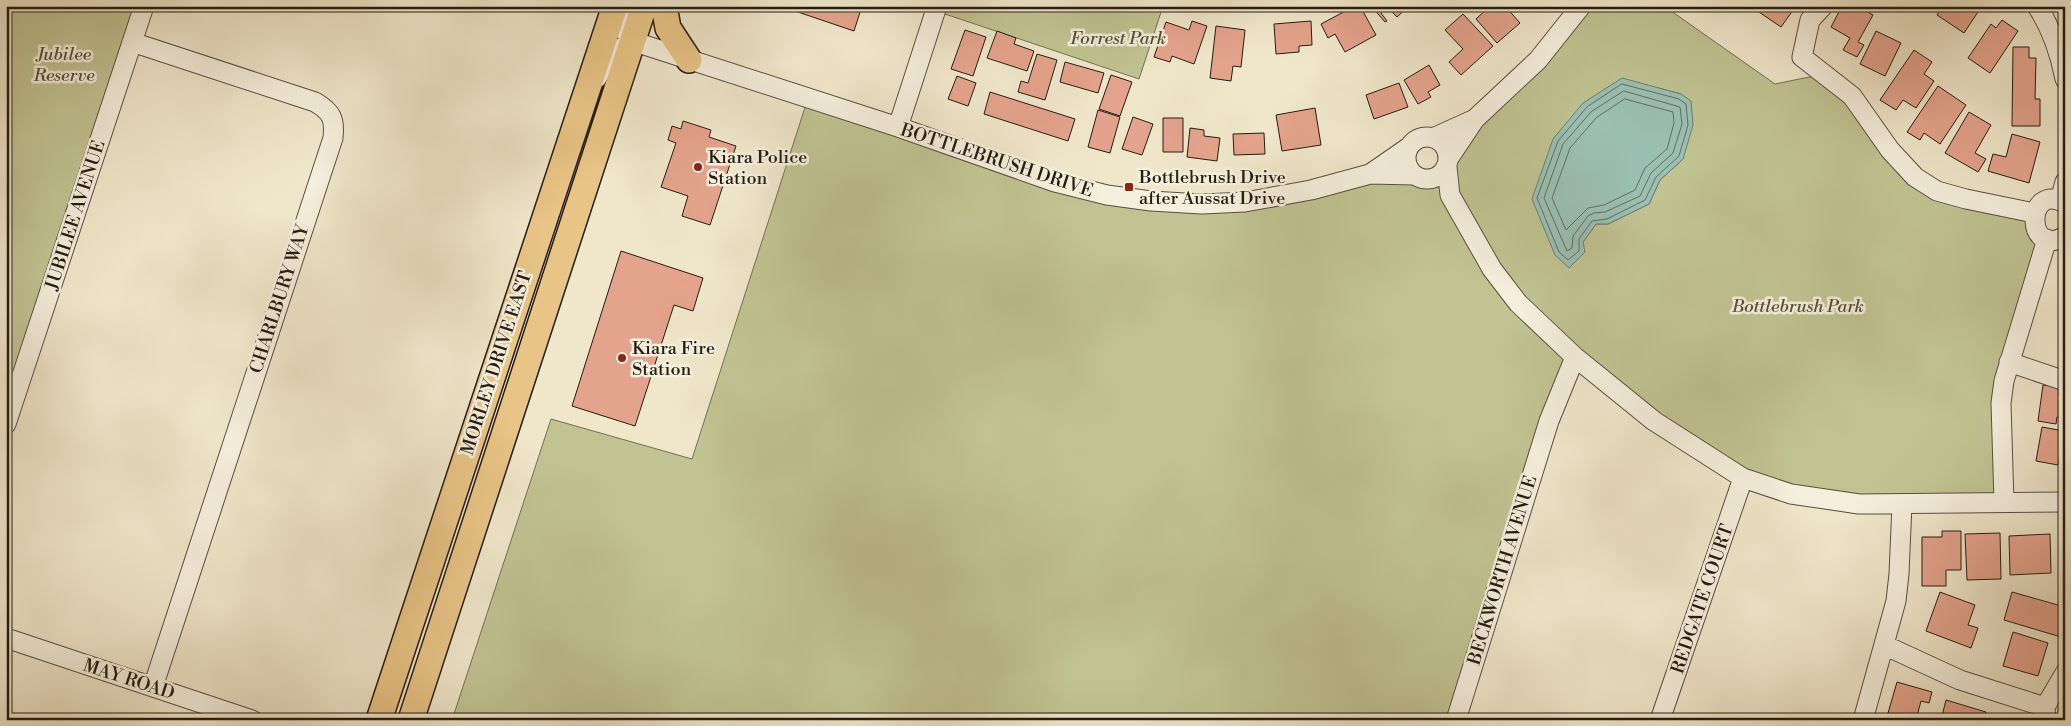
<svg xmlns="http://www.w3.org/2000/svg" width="2071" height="726" viewBox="0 0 2071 726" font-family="'Libre Bodoni',serif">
  <rect width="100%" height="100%" fill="#f0e7cb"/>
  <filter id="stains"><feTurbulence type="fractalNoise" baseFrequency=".004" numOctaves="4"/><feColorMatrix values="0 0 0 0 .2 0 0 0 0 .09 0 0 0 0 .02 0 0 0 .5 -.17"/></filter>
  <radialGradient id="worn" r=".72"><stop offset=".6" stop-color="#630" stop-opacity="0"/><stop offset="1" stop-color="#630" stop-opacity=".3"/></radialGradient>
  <path fill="#c1c392" stroke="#737052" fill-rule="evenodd" d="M 6,6 L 144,6 L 6,424 Z
    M 937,6 L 1163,6 L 1139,79 L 936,11 Z
    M 1581,6 L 1664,6 L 1775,84 L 1824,74 L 1915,177 L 2034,213 L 2040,235 L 2009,362 L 2004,502 L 1902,504 L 1744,478 L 1575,357 L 1456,720 L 452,720 L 551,419 L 692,459 L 808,98 L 1151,201 L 1311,190 L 1419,178 L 1428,180 L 1450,195 L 1447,158 ZM 1658,88 L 1681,94 L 1683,159 L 1660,180 L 1649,204 L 1608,224 L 1596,224 L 1583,242 Z"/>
  <path fill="#9bc0b3" stroke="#6c7e73" d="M 1622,78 L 1681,94 L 1691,101 L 1693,125 L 1683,159 L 1660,180 L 1649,204 L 1608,224 L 1596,224 L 1583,242 L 1585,252 L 1569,268 L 1555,255 L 1532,199 L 1553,139 L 1583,103 Z"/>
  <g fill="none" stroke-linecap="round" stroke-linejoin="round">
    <path stroke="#606e62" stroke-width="1" d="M 1622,84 L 1679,99 L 1686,104 L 1688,125 L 1679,156 L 1656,177 L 1645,200 L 1607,219 L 1592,221 L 1579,239 L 1579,251 L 1568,260 L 1559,252 L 1537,198 L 1558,141 L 1587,107 Z
      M 1624,91 L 1680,107 L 1682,124 L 1673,153 L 1651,173 L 1640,196 L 1605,212 L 1594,213 L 1588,216 L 1573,236 L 1572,248 L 1567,251 L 1544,198 L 1563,144 L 1591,112 Z
      M 1625,99 L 1673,112 L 1674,123 L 1667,149 L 1645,168 L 1635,190 L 1604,205 L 1588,208 L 1566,230 L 1552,198 L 1570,148 L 1596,118 Z"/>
  </g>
  <path fill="#e4a38c" stroke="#251c12" d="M 790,6 L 862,6 L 854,31 L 789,9 Z
    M 1355,6 L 1360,6 L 1376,35 L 1345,52 L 1335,34 L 1328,38 L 1321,24 Z
    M 1371,6 L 1409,6 L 1397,17 L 1387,7 L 1381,13 L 1387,21 L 1385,22 Z
    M 1490,6 L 1505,6 L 1520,23 L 1497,43 L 1476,19 Z
    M 1759,6 L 1796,6 L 1781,27 L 1756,10 Z
    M 1842,6 L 1857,6 L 1873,15 L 1858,42 L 1864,45 L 1857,57 L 1843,50 L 1850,38 L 1831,27 Z
    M 1943,6 L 1982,6 L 1964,33 L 1937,15 Z
    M 1463,14 L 1493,46 L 1461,75 L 1449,62 L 1463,49 L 1445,30 Z
    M 2002,20 L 2018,31 L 1990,73 L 1968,58 L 1991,24 L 1996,28 Z
    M 1192,21 L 1207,26 L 1194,64 L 1172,56 L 1170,62 L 1154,57 L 1166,22 L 1189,30 Z
    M 1311,21 L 1312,45 L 1299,46 L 1299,52 L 1276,54 L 1274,24 Z
    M 1216,26 L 1245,30 L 1241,67 L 1233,66 L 1231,81 L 1210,78 Z
    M 965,30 L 986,37 L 973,76 L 951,69 Z
    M 997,31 L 1016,38 L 1014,44 L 1034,51 L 1027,71 L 987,58 Z
    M 1876,31 L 1901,43 L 1885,76 L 1860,64 Z
    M 2013,47 L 2029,47 L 2029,58 L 2036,58 L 2035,99 L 2040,99 L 2040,126 L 2012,126 Z
    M 1914,50 L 1932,62 L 1924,74 L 1934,81 L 1916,108 L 1903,100 L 1896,110 L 1880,100 Z
    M 1037,54 L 1057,60 L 1045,100 L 1018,92 L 1021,81 L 1028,83 Z
    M 1065,62 L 1104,73 L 1098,93 L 1060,82 Z
    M 1429,65 L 1440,85 L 1428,92 L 1431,97 L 1418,104 L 1404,80 Z
    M 1111,75 L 1132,82 L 1120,116 L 1099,109 Z
    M 957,76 L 976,83 L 968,106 L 948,99 Z
    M 1399,83 L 1408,107 L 1374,119 L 1366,95 Z
    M 1938,86 L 1966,105 L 1940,144 L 1924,133 L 1920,140 L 1907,132 Z
    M 990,92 L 1075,119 L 1068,141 L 984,114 Z
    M 1315,108 L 1321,145 L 1282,151 L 1276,115 Z
    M 1098,110 L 1120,117 L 1110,153 L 1088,147 Z
    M 1969,112 L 1991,125 L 1975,153 L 1986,159 L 1978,172 L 1945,153 Z
    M 1133,117 L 1153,124 L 1142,155 L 1122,149 Z
    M 1163,118 L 1183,118 L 1183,152 L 1163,152 Z
    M 683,121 L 711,130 L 709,137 L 736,146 L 710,225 L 682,216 L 688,196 L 661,187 L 676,143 L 668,140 L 672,126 L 681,129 Z
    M 1190,128 L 1204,130 L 1204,136 L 1220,138 L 1217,161 L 1187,157 Z
    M 1264,133 L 1265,154 L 1234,155 L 1233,134 Z
    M 2012,134 L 2040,142 L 2029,183 L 1988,171 L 1993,154 L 2006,157 Z
    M 621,251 L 703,278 L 693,311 L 674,305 L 635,426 L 572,406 Z
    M 2043,385 L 2060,387 L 2059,395 L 2065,396 L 2065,418 L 2057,417 L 2056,424 L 2038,421 Z
    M 2042,427 L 2064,431 L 2058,465 L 2036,461 Z
    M 1942,531 L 1961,531 L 1961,570 L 1946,570 L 1946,586 L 1922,586 L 1922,537 L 1942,537 Z
    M 2000,533 L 2001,579 L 1967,580 L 1965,534 Z
    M 2050,534 L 2051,573 L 2010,575 L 2009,536 Z
    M 1940,592 L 1975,605 L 1968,625 L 1978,628 L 1971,648 L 1926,631 Z
    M 2012,592 L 2065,607 L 2065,624 L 2061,637 L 2004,620 Z
    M 2013,632 L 2048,643 L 2038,676 L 2003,666 Z
    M 1897,682 L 1932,692 L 1929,703 L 1921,701 L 1916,720 L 1886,720 Z
    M 1946,700 L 1986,712 L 1984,720 L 1941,720 Z"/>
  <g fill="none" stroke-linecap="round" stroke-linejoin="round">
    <defs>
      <path id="minor" d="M 619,6 L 621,25 L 632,41 L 898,127 L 1055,182 L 1107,195 L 1151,201 L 1202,204 L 1245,202 L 1311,190 L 1370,174 L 1414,175
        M 1823,6 L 1810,20 L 1802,57 L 1852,96 L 1890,150 L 1915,177 L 1937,191 L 1966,199 L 2034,213
        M 2037,6 C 2052,29 2060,53 2065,79
        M 132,42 L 315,102 C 332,112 335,119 333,138 L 153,687
        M 597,78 C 604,62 617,50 632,41
        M 898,127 L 937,6
        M1406 158a21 21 0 1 1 42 0a21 21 0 1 1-42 0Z
        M 1433,138 L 1475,119
        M 1449,158 L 1475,119 L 1538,60 L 1581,6
        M 1447,167 L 1450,195 L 1492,269 L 1518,303 L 1575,357 L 1654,421 L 1743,478 L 1791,494 L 1859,504 L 2065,502
        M 1370,174 L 1409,147
        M 2060,201 L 2065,182
        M 2065,203 C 2024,181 2026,260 2065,236
        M 2009,362 L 2065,381
        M 6,424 L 144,6
        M 2004,502 L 2001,403 L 2004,381 L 2047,239
        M 6,638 L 252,720
        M 1884,645 L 1960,680 L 2045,707
        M 2046,719 L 2045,707 L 2065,673
        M 1456,720 L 1549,421 L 1575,357
        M 1660,720 L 1743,478
        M 1863,720 L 1896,601 L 1899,574 L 1902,504"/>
      <path id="major" d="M 664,6 L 668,28 L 689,60
        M 379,720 L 615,6
        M 411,720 L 644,6"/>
    </defs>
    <use href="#minor" stroke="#584f40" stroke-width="21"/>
    <use href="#major" stroke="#251c12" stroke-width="28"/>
    <use href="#minor" stroke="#f5efdd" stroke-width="19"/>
    <use href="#major" stroke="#e8c486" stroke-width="25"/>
  </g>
  <g fill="#8f2418" stroke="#f5efdd" stroke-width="2">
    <circle cx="698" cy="167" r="5"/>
    <rect x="1124" y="182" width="10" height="10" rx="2.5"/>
    <circle cx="622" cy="358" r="5"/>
  </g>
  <g text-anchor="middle" stroke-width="5" stroke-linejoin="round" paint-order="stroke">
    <g font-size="18" font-style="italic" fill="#544e38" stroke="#f5efdd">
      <text x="1118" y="44">Forrest Park</text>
      <text x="64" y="60">Jubilee<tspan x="64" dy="21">Reserve</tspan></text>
      <text x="1798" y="312">Bottlebrush Park</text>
    </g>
    <g font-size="18" fill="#251c12" stroke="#f5efdd" text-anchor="start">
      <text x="708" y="163">Kiara Police<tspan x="708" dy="21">Station</tspan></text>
      <text x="1139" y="183">Bottlebrush Drive<tspan x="1139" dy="21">after Aussat Drive</tspan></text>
      <text x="632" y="354">Kiara Fire<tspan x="632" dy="21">Station</tspan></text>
    </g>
    <g font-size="18" fill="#251c12" stroke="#f5efdd">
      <text transform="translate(997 160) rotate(18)" y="6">BOTTLEBRUSH DRIVE</text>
      <text transform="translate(75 215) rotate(-72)" y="6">JUBILEE AVENUE</text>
      <text transform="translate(279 299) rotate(-72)" y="6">CHARLBURY WAY</text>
      <text transform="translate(496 363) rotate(-72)" y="6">MORLEY DRIVE EAST</text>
      <text transform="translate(1502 570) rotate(-73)" y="6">BECKWORTH AVENUE</text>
      <text transform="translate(1702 599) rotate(-71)" y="6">REDGATE COURT</text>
      <text transform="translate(129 679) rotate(18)" y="6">MAY ROAD</text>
    </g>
  </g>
  <rect width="2071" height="726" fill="none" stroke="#f0e7cb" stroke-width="25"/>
  <rect x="8" y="8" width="2056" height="711" fill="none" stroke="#251c12" stroke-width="2.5"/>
  <rect x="12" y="12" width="2046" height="701" fill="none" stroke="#251c12"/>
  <rect width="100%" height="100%" filter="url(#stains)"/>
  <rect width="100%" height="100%" fill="url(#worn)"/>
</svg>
